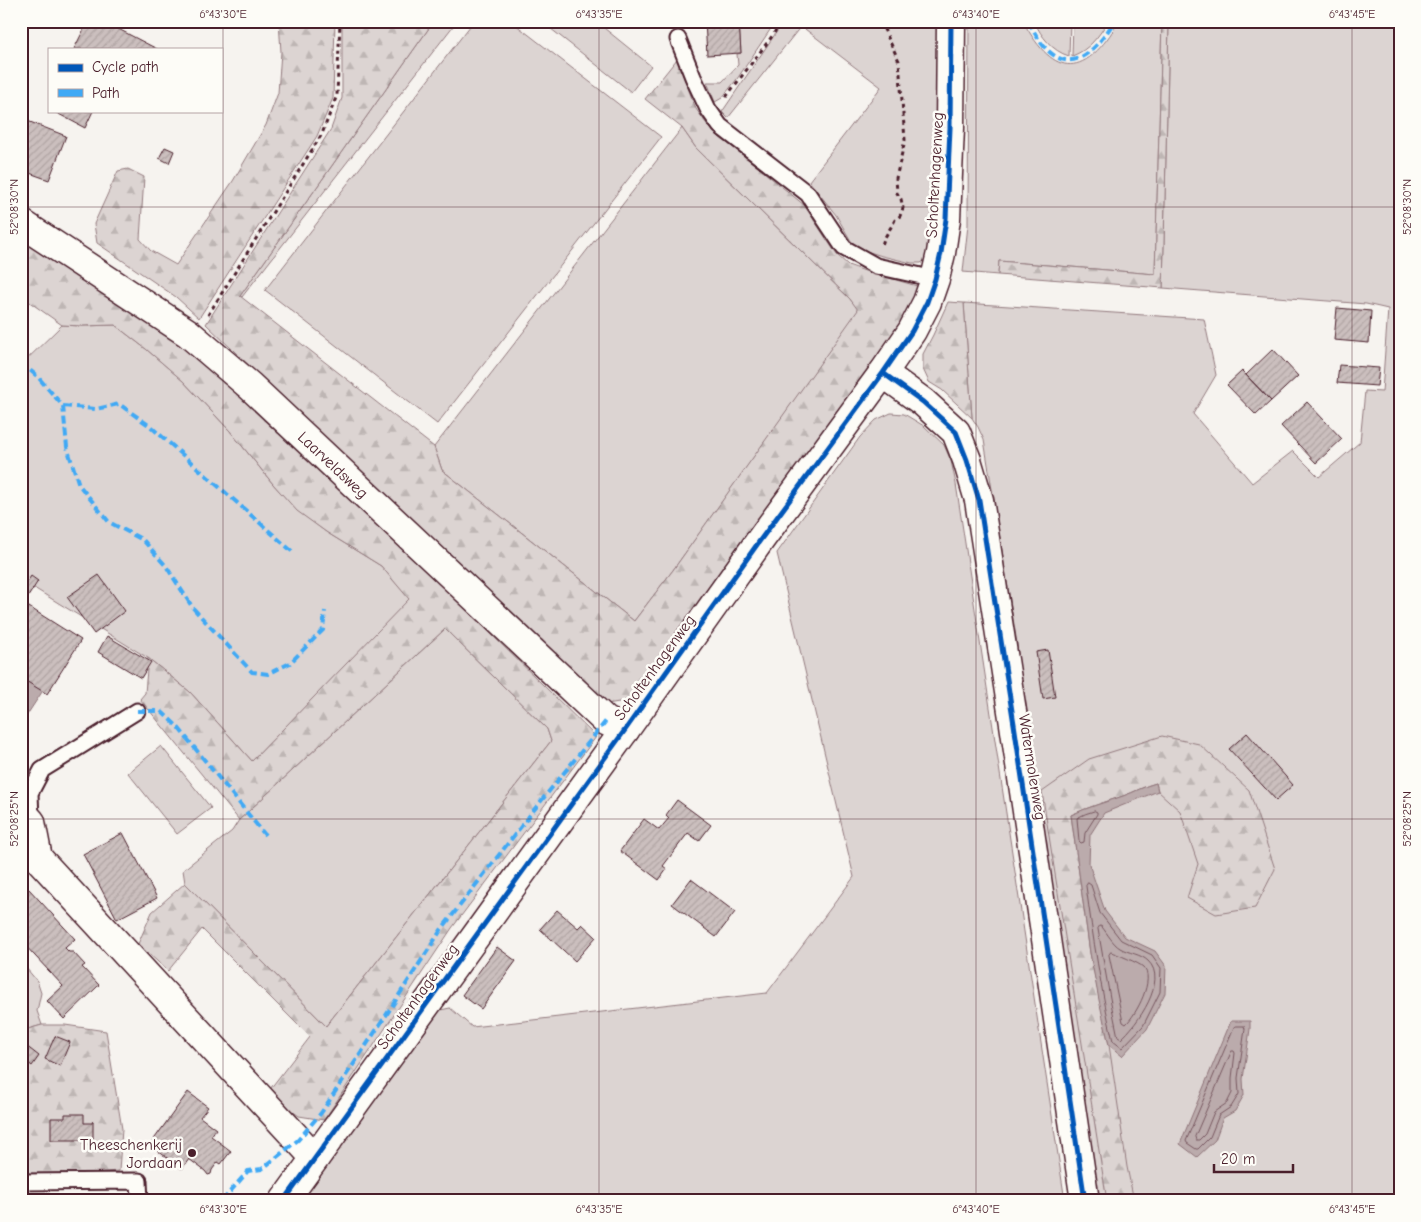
<svg xmlns="http://www.w3.org/2000/svg" width="1421" height="1222" viewBox="0 0 1421 1222" font-family="'Comic Neue',sans-serif">
  <defs>
    <pattern id="forest-firs" width="22" height="20" patternUnits="userSpaceOnUse" patternTransform="scale(1.25)"><rect width="22" height="20" fill="#dcd4d2"/><path d="M5 1l3.5 6h-7zM16 11l3.5 6h-7z" fill="#beb6b4"/></pattern>
    <pattern id="building-hatch" width="6" height="6" patternUnits="userSpaceOnUse" patternTransform="scale(1.25)"><rect width="6" height="6" fill="#cbbfbe"/><path d="M-1 1l2-2M0 6l6-6M5 7l2-2" fill="none" stroke="#b0a4a3"/></pattern>
  </defs>
  <rect width="100%" height="100%" fill="#f6f3ef"/>
  <filter id="ink" filterUnits="userSpaceOnUse"><feTurbulence type="fractalNoise" baseFrequency=".02" numOctaves="2"/><feDisplacementMap in="SourceGraphic" scale="10" xChannelSelector="R" yChannelSelector="G"/><feConvolveMatrix kernelMatrix="1 2 1 2 8 2 1 2 1" color-interpolation-filters="sRGB"/></filter>
  <g filter="url(#ink)">
    <path fill="#dcd4d2" stroke="#937a7e" d="M 434,21 L 457,21 L 242,297 L 240,296 Z
      M 474,21 L 511,21 L 661,137 L 437,424 L 265,290 Z
      M 541,21 L 604,21 L 604,28 L 651,66 L 631,92 Z
      M 739,21 L 776,21 L 737,79 L 722,98 L 715,102 L 707,82 L 722,82 L 738,65 L 737,54 L 741,53 Z
      M 784,21 L 942,21 L 938,171 L 929,257 L 921,263 L 912,263 L 882,256 L 860,249 L 851,241 L 836,215 L 809,181 L 881,87 L 801,26 L 728,118 L 722,112 Z
      M 969,21 L 1023,21 C 1055,81 1086,77 1119,21 L 1162,21 L 1155,274 L 999,261 L 998,275 L 963,272 L 968,225 Z
      M 1034,21 L 1070,21 L 1069,56 C 1052,51 1041,36 1034,21 Z
      M 1073,21 L 1108,21 C 1099,36 1089,50 1072,56 Z
      M 1169,21 L 1400,21 L 1400,1201 L 1070,1201 L 1017,643 L 984,440 L 978,427 L 972,418 L 964,303 L 1204,319 L 1216,375 L 1193,414 L 1252,483 L 1293,451 L 1319,477 L 1360,442 L 1365,391 L 1382,392 L 1388,309 L 1366,304 L 1163,288 Z
      M 682,128 L 696,148 L 850,299 L 859,310 L 673,570 L 634,621 L 442,470 L 434,447 Z
      M 62,325 L 82,326 L 115,325 L 146,349 L 183,381 L 230,431 L 273,484 L 297,510 L 326,532 L 381,566 L 410,599 L 252,761 L 190,692 L 148,658 L 21,580 L 21,365 Z
      M 891,413 L 904,414 L 924,426 L 944,445 L 951,461 L 956,484 L 1065,1201 L 295,1201 L 431,1012 L 450,1008 L 472,1027 L 767,993 L 854,877 L 777,553 L 860,437 L 876,420 Z
      M 445,629 L 547,729 L 551,741 L 326,1026 L 185,883 L 183,870 L 232,831 L 239,820 Z
      M 161,746 L 211,808 L 177,834 L 128,773 Z
      M 21,962 L 37,981 L 41,993 L 37,1011 L 42,1025 L 21,1031 Z"/>
    <path fill="url(#forest-firs)" stroke="#937a7e" d="M 279,21 L 335,21 L 333,98 L 317,136 L 199,318 L 176,297 L 97,243 L 94,224 L 118,171 L 128,169 L 144,177 L 140,239 L 151,251 L 176,265 L 233,181 L 266,125 L 278,93 L 281,52 Z
      M 342,21 L 434,21 L 240,296 L 434,447 L 442,470 L 634,621 L 673,570 L 858,310 L 850,299 L 696,148 L 682,128 L 645,99 L 677,59 L 696,109 L 709,127 L 720,138 L 742,154 L 804,205 L 837,255 L 848,265 L 865,271 L 917,286 L 918,294 L 875,371 L 641,695 L 625,701 L 607,704 L 372,484 L 206,324 L 331,129 L 342,98 Z
      M 1162,21 L 1169,21 L 1163,288 L 998,275 L 999,261 L 1155,274 Z
      M 21,231 L 204,358 L 382,527 L 596,737 L 452,928 L 324,1120 L 299,1116 L 267,1093 L 310,1037 L 202,929 L 168,971 L 138,944 L 152,912 L 185,883 L 326,1026 L 551,741 L 547,729 L 445,629 L 239,820 L 140,699 L 145,693 L 148,658 L 190,692 L 252,761 L 409,599 L 381,566 L 326,532 L 297,511 L 273,484 L 230,431 L 183,381 L 146,349 L 115,325 L 82,326 L 62,325 L 21,296 Z
      M 948,302 L 964,303 L 972,418 L 942,390 L 929,382 L 923,369 L 923,354 L 933,335 Z
      M 1162,736 L 1199,744 L 1249,790 L 1275,869 L 1255,908 L 1216,914 L 1187,898 L 1198,864 L 1180,811 L 1158,791 L 1156,783 C 1144,786 1135,792 1123,796 C 1106,802 1088,807 1071,815 L 1090,953 L 1109,1045 L 1127,1167 L 1134,1201 L 1107,1201 L 1042,792 L 1089,759 Z
      M 42,1025 L 65,1025 L 106,1031 L 122,1129 L 119,1171 L 61,1175 L 21,1174 L 21,1031 Z"/>
    <path fill="#bbabac" stroke="#8e7378" d="M 21,656 L 63,660 L 23,721 L 21,719 Z
      M 1156,783 L 1158,791 L 1104,813 L 1090,835 L 1089,864 L 1105,911 L 1125,937 L 1155,951 L 1166,966 L 1165,993 L 1147,1029 L 1122,1056 L 1109,1045 L 1099,1000 L 1090,953 L 1071,815 C 1088,807 1106,802 1123,796 C 1135,792 1144,786 1156,783 Z
      M 1231,1021 L 1250,1021 L 1250,1029 L 1243,1079 L 1244,1095 L 1235,1111 L 1223,1118 L 1215,1140 L 1197,1157 L 1180,1144 Z"/>
    <g fill="none" stroke-linecap="round" stroke-linejoin="round">
      <path stroke="#77575f" stroke-width="1" d="M 1095,811 L 1097,812 L 1097,814 L 1085,833 L 1084,842 L 1081,843 L 1079,841 L 1077,818 L 1085,814 Z
        M 1088,883 L 1091,885 L 1100,913 L 1121,940 L 1152,955 L 1161,968 L 1160,992 L 1143,1026 L 1122,1048 L 1113,1041 C 1101,990 1093,938 1086,886 Z
        M 1100,926 L 1102,927 C 1107,933 1113,944 1120,948 C 1128,953 1141,954 1148,961 C 1169,980 1137,1025 1121,1039 L 1118,1037 L 1110,998 L 1098,929 Z
        M 1111,952 C 1117,954 1139,963 1143,967 C 1156,978 1136,1015 1126,1024 L 1123,1022 L 1109,955 Z
        M 1236,1026 L 1244,1026 L 1245,1029 L 1238,1078 L 1239,1094 L 1231,1107 L 1219,1115 L 1210,1137 L 1198,1149 L 1196,1149 L 1187,1143 L 1186,1141 L 1234,1027 Z
        M 1232,1051 L 1234,1051 L 1235,1053 L 1232,1078 L 1232,1093 L 1227,1103 L 1214,1112 L 1205,1134 L 1199,1140 L 1196,1140 L 1195,1137 Z"/>
    </g>
    <path fill="url(#building-hatch)" stroke="#4a1f2b" d="M 88,21 L 103,21 L 157,49 L 74,49 Z
      M 705,21 L 739,21 L 741,53 L 707,55 Z
      M 53,111 L 93,111 L 85,128 Z
      M 25,120 L 66,136 L 49,180 L 21,170 L 21,129 Z
      M 165,147 L 174,151 L 169,163 L 159,158 Z
      M 1337,308 L 1371,311 L 1369,343 L 1334,340 Z
      M 1273,349 L 1298,376 L 1271,401 L 1246,375 Z
      M 1339,365 L 1379,368 L 1377,386 L 1337,383 Z
      M 1242,371 L 1271,401 L 1256,415 L 1227,385 Z
      M 1307,402 L 1342,439 L 1316,463 L 1281,426 Z
      M 99,575 L 125,611 L 94,634 L 67,597 Z
      M 31,576 L 38,581 L 26,600 L 21,597 L 21,591 Z
      M 21,602 L 81,640 L 47,694 L 21,678 Z
      M 107,636 L 151,662 L 141,678 L 98,652 Z
      M 1048,650 L 1055,697 L 1043,699 L 1036,652 Z
      M 1247,733 L 1293,785 L 1276,800 L 1229,749 Z
      M 677,800 L 711,825 L 699,841 L 688,833 L 663,866 L 667,869 L 659,880 L 620,851 L 644,819 L 659,830 L 669,818 L 666,815 Z
      M 123,833 L 157,898 L 117,919 L 83,854 Z
      M 691,879 L 735,912 L 716,937 L 672,904 Z
      M 29,889 L 75,939 L 65,948 L 69,952 L 73,952 L 85,965 L 82,967 L 99,985 L 64,1019 L 47,1001 L 63,986 L 21,941 L 21,896 Z
      M 557,910 L 578,928 L 582,924 L 596,937 L 575,961 L 540,929 Z
      M 497,947 L 516,961 L 481,1009 L 462,995 Z
      M 55,1036 L 70,1042 L 60,1066 L 45,1059 Z
      M 21,1042 L 39,1056 L 32,1066 L 21,1057 Z
      M 188,1092 L 208,1107 L 200,1117 L 216,1129 L 211,1136 L 231,1151 L 221,1164 L 218,1162 L 212,1170 L 211,1174 L 208,1175 L 205,1171 L 189,1159 L 182,1169 L 150,1145 Z
      M 65,1114 L 84,1114 L 84,1123 L 92,1123 L 93,1121 L 93,1145 L 83,1145 L 83,1140 L 51,1140 L 51,1118 L 65,1118 Z"/>
    <g fill="none" stroke-linecap="round" stroke-linejoin="round">
      <defs>
        <path id="service" d="M 678,39 L 693,77 L 708,109 L 720,126 L 808,194 L 844,248 L 876,266 L 935,279
          M 31,820 L 30,793 L 42,770 L 137,711
          M 21,1182 L 139,1181 L 140,1201"/>
        <g id="minor">
          <path id="s1" d="M 21,223 L 188,333 L 250,386 L 606,721 L 625,730"/>
          <path d="M 883,373 L 923,402 L 956,432 L 967,460 L 979,500 L 1014,724 L 1085,1201"/>
          <path d="M 21,811 L 31,822 L 38,858 L 315,1158"/>
          <path d="M 284,1201 L 625,730 L 761,539 L 883,373 L 912,331 L 927,302 L 935,279 L 941,253 L 946,219 L 950,128 L 951,21"/>
        </g>
      </defs>
      <use href="#service" stroke="#4a1f2b" stroke-width="19"/>
      <use href="#minor" stroke="#4a1f2b" stroke-width="31"/>
      <path stroke="#4a1f2b" stroke-width="3" stroke-dasharray="4 4" stroke-linecap="butt" d="M 881,21 L 882,25 L 899,61 L 905,140 L 896,178 L 897,193 L 901,199 L 903,208 L 900,216 L 895,220 L 884,239 L 882,245
        M 726,97 L 773,35 L 781,21
        M 208,315 L 322,134 L 337,95 L 340,21"/>
      <use href="#service" stroke="#fdfcf7" stroke-width="15"/>
      <use href="#minor" stroke="#fdfcf7" stroke-width="28"/>
      <path stroke="#3fa9f5" stroke-width="4" stroke-dasharray="8 4" stroke-linecap="butt" d="M 1029,21 C 1035,36 1048,57 1065,60 C 1085,64 1106,36 1114,21
        M 21,363 L 37,376 L 63,406 L 67,447 L 79,485 L 109,522 L 143,540 L 166,566 L 193,608 L 252,672 L 268,674 L 290,663 L 323,630 L 325,611
        M 63,406 L 96,409 L 119,404 L 150,426 L 294,553
        M 137,711 L 161,711 L 177,726 L 265,835
        M 222,1201 L 248,1171 L 262,1169 L 298,1140 L 321,1113 L 383,1020 L 441,930 L 533,811 L 606,721"/>
      <defs>
        <path id="cycleway" d="M 883,373 L 923,402 L 956,432 L 967,460 L 979,500 L 1014,724 L 1085,1201
          M 284,1201 L 625,730 L 761,539 L 883,373 L 912,331 L 927,302 L 935,279 L 941,253 L 946,219 L 950,128 L 951,21"/>
      </defs>
      <use href="#cycleway" stroke="#fdfcf7" stroke-width="8"/>
      <use href="#cycleway" stroke="#0057b8" stroke-width="5"/>
    </g>
  </g>
  <path fill="none" stroke="#4a1f2b" stroke-width="1" stroke-opacity="0.45" d="M 223,21 L 223,1201M 599,21 L 599,1201M 976,21 L 976,1201M 1352,21 L 1352,1201M 21,207 L 1400,207M 21,819 L 1400,819"/>
  <circle fill="#4a1f2b" stroke="#fdfcf7" stroke-width="2" cx="192" cy="1153" r="5"/>
  <g text-anchor="middle" stroke-width="5" stroke-linejoin="round" paint-order="stroke">
    <g font-size="16" fill="#4a1f2b" stroke="#fdfcf7">
      <text transform="translate(934 175) rotate(-87)" y="6">Scholtenhagenweg</text>
      <text dy="6" stroke="none"><textPath href="#s1" startOffset="396">Laarveldsweg</textPath></text>
      <text transform="translate(654 667) rotate(-54)" y="6">Scholtenhagenweg</text>
      <text transform="translate(1033 767) rotate(81)" y="6">Watermolenweg</text>
      <text transform="translate(417 996) rotate(-54)" y="6">Scholtenhagenweg</text>
    </g>
    <g font-size="16" fill="#4a1f2b" stroke="#fdfcf7" text-anchor="end">
      <text x="182" y="1150">Theeschenkerij<tspan x="182" dy="18">Jordaan</tspan></text>
    </g>
  </g>
  <rect width="1421" height="1222" fill="none" stroke="#fdfcf7" stroke-width="55"/>
  <rect x="48" y="48" width="175" height="65" fill="#fdfcf7" stroke="#b5a4a5"/>
  <rect x="58" y="64" width="25" height="8" fill="#0057b8" stroke="#b5a4a5"/>
  <text x="92" y="72" font-size="15" fill="#4a1f2b">Cycle path</text>
  <rect x="58" y="89" width="25" height="8" fill="#3fa9f5" stroke="#b5a4a5"/>
  <text x="92" y="98" font-size="15" fill="#4a1f2b">Path</text>
  <path d="M1214 1164v8h79v-8" fill="none" stroke="#4a1f2b" stroke-width="2.5"/>
  <text x="1221" y="1164" font-size="15" fill="#4a1f2b" stroke="#fdfcf7" stroke-width="4" paint-order="stroke">20 m</text>
  <rect x="28" y="28" width="1366" height="1166" fill="none" stroke="#4a1f2b" stroke-width="2"/>
  <g font-size="12" text-anchor="middle" fill="#4a1f2b">
    <text x="223" y="18">6°43'30"E</text>
    <text x="599" y="18">6°43'35"E</text>
    <text x="976" y="18">6°43'40"E</text>
    <text x="1352" y="18">6°43'45"E</text>
    <text transform="translate(14 207) rotate(-90)" y="4">52°08'30"N</text>
    <text transform="translate(1407 207) rotate(-90)" y="4">52°08'30"N</text>
    <text transform="translate(14 819) rotate(-90)" y="4">52°08'25"N</text>
    <text transform="translate(1407 819) rotate(-90)" y="4">52°08'25"N</text>
    <text x="223" y="1213">6°43'30"E</text>
    <text x="599" y="1213">6°43'35"E</text>
    <text x="976" y="1213">6°43'40"E</text>
    <text x="1352" y="1213">6°43'45"E</text>
  </g>
</svg>
